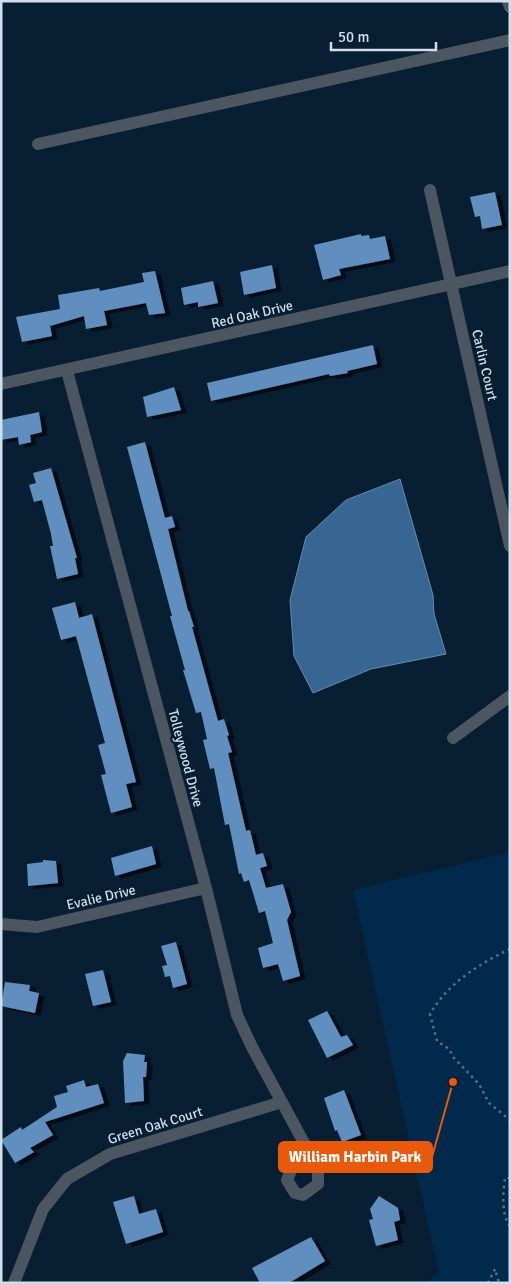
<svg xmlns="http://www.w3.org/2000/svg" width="511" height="1284" viewBox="0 0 511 1284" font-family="Signika,sans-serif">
  <defs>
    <filter id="shadow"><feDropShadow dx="5.5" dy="3" stdDeviation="0" flood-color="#0009"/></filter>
  </defs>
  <rect width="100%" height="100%" fill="#081e32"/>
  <path fill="#00294b" d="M 510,852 L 510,1283 L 424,1283 L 439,1273 L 353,890 Z"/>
  <path fill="#376693" stroke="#658aae" d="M 400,479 L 433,595 L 434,614 L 446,654 L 371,669 L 313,693 L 294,656 L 290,600 L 306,537 L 346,500 Z"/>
  <path fill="#608fbf" filter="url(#shadow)" d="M 495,192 L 502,225 L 482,229 L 480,216 L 475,217 L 470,197 Z
    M 361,234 L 361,236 L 369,235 L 370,239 L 385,236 L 390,259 L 339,269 L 341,275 L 323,280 L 314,245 Z
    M 272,265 L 276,288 L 244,295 L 240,272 Z
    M 155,271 L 165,313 L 149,315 L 146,303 L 104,311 L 107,325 L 86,329 L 84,316 L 50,326 L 52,336 L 22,342 L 16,317 L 60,309 L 58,295 L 99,288 L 100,291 L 144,282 L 142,273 Z
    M 213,281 L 218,303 L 198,307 L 198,302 L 184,305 L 181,288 Z
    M 373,345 L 377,364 L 347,371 L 348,373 L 330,376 L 329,374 L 211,401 L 207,383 Z
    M 174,387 L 181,410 L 147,417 L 143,397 Z
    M 39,412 L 42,432 L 30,435 L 31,442 L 19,445 L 18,437 L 1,440 L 1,420 Z
    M 145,442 L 165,518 L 172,516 L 175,527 L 168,529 L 188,611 L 189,611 L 194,627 L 192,627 L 218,721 L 224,719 L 229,735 L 227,736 L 232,752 L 228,753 L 246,831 L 250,830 L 256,855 L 263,853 L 267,866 L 260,868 L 266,888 L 283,884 L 291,912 L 287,920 L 300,976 L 283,981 L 278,964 L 263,968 L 258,948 L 273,943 L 265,911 L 259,913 L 249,880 L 244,882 L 241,873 L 239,874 L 229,824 L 225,825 L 214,768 L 210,769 L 203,740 L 207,739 L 201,712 L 196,713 L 183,670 L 185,670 L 170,616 L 172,616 L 127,447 Z
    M 51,468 L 77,558 L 75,558 L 78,574 L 57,579 L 50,546 L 53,546 L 51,534 L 42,500 L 34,502 L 29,485 L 36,483 L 33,473 Z
    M 75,602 L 79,618 L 92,614 L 136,782 L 126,784 L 132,807 L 111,813 L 101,775 L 106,774 L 98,745 L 105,743 L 76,636 L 61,640 L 52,608 Z
    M 152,846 L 156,864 L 115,876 L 111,858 Z
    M 43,860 L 56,861 L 58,883 L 28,886 L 27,864 L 43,862 Z
    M 176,942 L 187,984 L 173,988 L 170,976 L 165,977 L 162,966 L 167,965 L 161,946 Z
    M 103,970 L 111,1002 L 93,1006 L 85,974 Z
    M 5,982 L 30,985 L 29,991 L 39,993 L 35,1013 L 1,1006 Z
    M 327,1011 L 341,1037 L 347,1035 L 353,1045 L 327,1058 L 308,1020 Z
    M 127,1053 L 145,1055 L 144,1062 L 147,1062 L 146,1077 L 143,1077 L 144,1101 L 125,1103 L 123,1061 Z
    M 84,1080 L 86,1087 L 98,1084 L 104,1103 L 45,1122 L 53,1135 L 30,1148 L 34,1152 L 15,1163 L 1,1140 L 21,1127 L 22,1130 L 57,1107 L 54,1096 L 68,1092 L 66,1086 Z
    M 344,1090 L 361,1135 L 342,1142 L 337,1130 L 335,1131 L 324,1098 Z
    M 134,1196 L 139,1214 L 156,1209 L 163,1232 L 126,1244 L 113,1202 Z
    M 379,1196 L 398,1208 L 400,1220 L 394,1222 L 398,1240 L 376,1246 L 369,1220 L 373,1219 L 370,1209 Z
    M 311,1237 L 325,1261 L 289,1283 L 260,1283 L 252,1268 Z"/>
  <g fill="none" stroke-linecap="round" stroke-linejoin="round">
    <path stroke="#5d7081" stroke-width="2.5" stroke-dasharray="2.5 4" stroke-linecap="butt" d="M 510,949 C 479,964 448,983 430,1014 L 437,1041 L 449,1049 L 454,1058 L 479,1084 L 489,1103 L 510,1120
      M 510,1178 L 505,1178 C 503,1192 501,1215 510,1226
      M 510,1182 L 510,1187
      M 488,1283 L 495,1269 L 499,1283"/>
    <path stroke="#4b5660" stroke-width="12" d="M 508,1 L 510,7
      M 38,144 L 510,40
      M 430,190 L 510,546
      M 67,371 L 206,888 L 237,1015 L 252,1047 L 303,1141 L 287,1180 L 295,1193 L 303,1195 L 318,1184 L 318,1167 L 303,1141
      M 1,384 L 510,271
      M 453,738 L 510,696
      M 1,924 L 37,927 L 206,888
      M 14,1283 L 43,1209 L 67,1179 L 110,1154 L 282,1102"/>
  </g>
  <g text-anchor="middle" stroke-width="5" stroke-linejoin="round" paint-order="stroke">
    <g font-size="14" fill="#d1deec" stroke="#081e32">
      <text transform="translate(252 314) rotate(-13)" y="5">Red Oak Drive</text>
      <text transform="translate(485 365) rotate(77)" y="5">Carlin Court</text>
      <text transform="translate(186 758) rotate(75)" y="5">Tolleywood Drive</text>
      <text transform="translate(101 897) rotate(-13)" y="5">Evalie Drive</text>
      <text transform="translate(155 1125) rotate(-17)" y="5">Green Oak Court</text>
    </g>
  </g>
  <path fill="none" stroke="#e8590c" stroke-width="2" d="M453 1082L432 1157"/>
  <circle fill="#e8590c" stroke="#081e32" stroke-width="2" cx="453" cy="1082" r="5"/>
  <rect fill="#e8590c" stroke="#e8590c" stroke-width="2" x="279" y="1142" width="153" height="30" rx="5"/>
  <g font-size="15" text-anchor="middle" font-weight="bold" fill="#fff">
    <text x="355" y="1162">William Harbin Park</text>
  </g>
  <rect width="511" height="1284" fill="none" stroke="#d1deec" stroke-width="5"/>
  <path d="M331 42v8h105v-8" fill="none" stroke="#d1deec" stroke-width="2.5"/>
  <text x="338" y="42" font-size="15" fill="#d1deec" stroke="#081e32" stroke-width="4" paint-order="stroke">50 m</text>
</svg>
